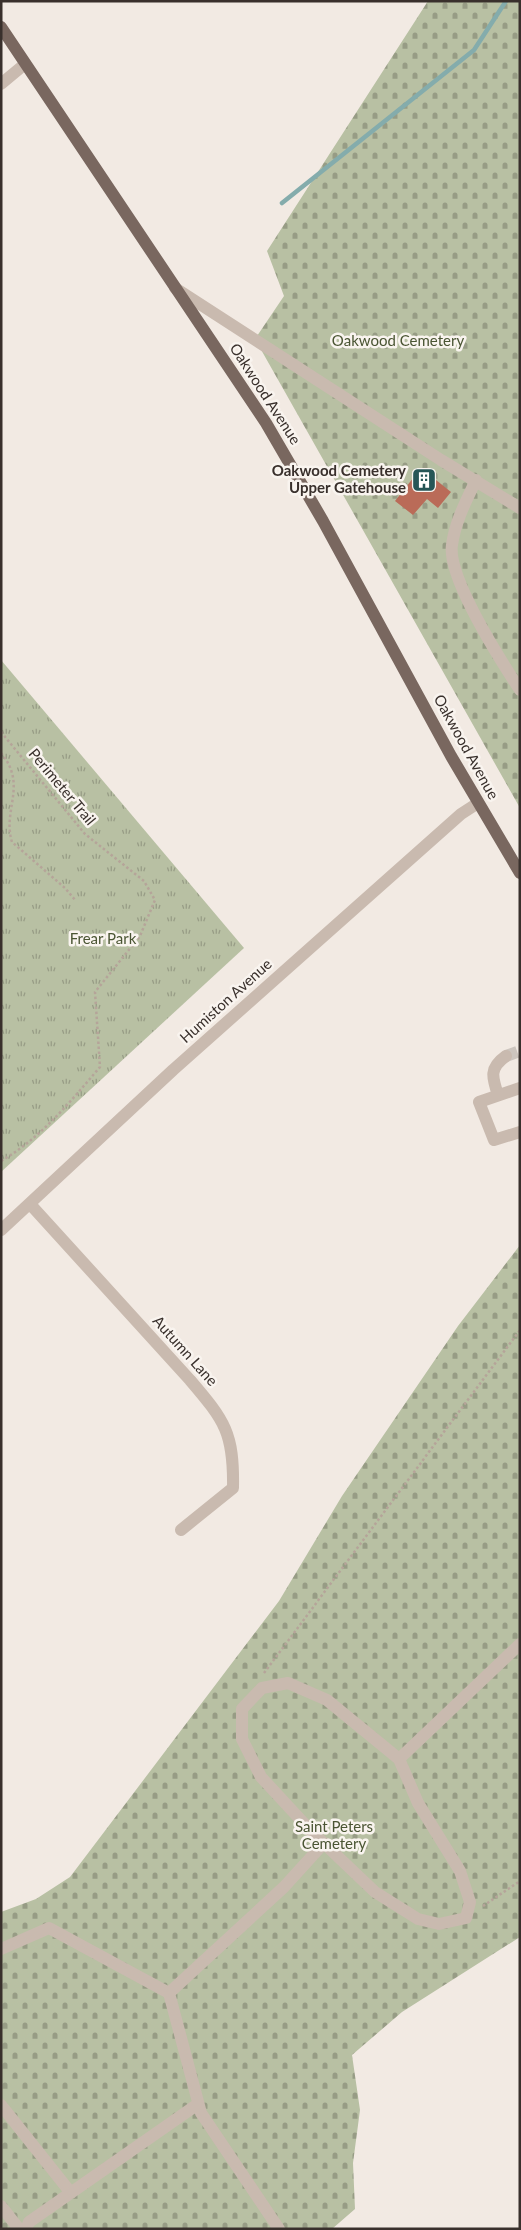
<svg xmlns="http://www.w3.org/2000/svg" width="521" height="2230" viewBox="0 0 521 2230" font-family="Lato,sans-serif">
  <defs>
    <pattern id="grass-tufts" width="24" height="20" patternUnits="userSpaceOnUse" patternTransform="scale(1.25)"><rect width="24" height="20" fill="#b8c0a3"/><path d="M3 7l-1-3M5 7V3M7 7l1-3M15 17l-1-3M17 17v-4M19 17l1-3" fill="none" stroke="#979c85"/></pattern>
    <pattern id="cemetery-stones" width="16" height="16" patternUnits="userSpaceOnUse" patternTransform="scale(1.25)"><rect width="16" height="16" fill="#b8c0a3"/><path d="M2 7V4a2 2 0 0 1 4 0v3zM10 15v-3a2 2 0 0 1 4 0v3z" fill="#979c85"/></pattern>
  </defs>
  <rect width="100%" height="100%" fill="#f2eae3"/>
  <path fill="url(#grass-tufts)" d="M 1,660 L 244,948 L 1,1172 Z"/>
  <path fill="url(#cemetery-stones)" d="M 428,1 L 520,1 L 520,808 L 255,339 L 284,296 L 267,251 Z
    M 520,1245 L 520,1937 L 402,2012 L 352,2055 L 360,2110 L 353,2163 L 355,2209 L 332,2229 L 1,2229 L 1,1912 L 36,1899 L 70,1877 L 279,1601 L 342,1496 L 458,1326 Z"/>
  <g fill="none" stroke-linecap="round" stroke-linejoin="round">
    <path stroke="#84acac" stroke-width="4.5" d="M 282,203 L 474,50 L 506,1"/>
  </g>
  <path fill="#ba6b58" d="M 421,468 L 451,492 L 438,508 L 427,499 L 413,515 L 395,501 Z"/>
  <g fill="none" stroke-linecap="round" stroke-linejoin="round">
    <path stroke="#cdc5be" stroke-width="12" stroke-dasharray="12 6" stroke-linecap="butt" d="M 506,1056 L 520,1051"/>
    <path stroke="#b5a499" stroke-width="2.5" stroke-dasharray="2.5 2.5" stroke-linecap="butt" d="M 1,732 L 85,834 L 144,881 L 155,900 L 140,936 L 95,992 L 100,1067 C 70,1102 41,1138 1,1161
      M 1,753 C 28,785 2,810 12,842 L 65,888 L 76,901
      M 264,1673 L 520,1330
      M 483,1906 L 520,1881"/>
    <path stroke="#c9baaf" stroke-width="12" d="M 1,84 L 25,64
      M 175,288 L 441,460 L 520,508
      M 476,480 C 466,501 455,522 452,545 C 447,577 501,661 520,690
      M 520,1088 L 479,1102 L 494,1140 L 520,1132
      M 498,1095 C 492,1077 489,1068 506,1056
      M 30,1204 L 190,1380 C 225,1421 234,1433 233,1488 L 181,1530
      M 1,1230 L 173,1070 L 461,814 L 478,803
      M 288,1683 L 327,1700 L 399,1759 L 418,1803 L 460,1871 L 470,1902 L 466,1918 L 439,1924 L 418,1919 L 375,1892 L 311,1831 L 261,1777 L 242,1739 L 242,1709 L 262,1688 Z
      M 399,1759 L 520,1644
      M 1,1949 L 49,1928 L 169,1993
      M 1,2105 L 71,2193
      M 1,2206 L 19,2229
      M 26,2229 L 29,2222 L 198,2104
      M 279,2229 L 201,2113 L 169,1993 L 284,1887 L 324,1843"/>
    <path stroke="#79675f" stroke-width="12" d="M 1,27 L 266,423 L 323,521 L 451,756 L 520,873"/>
  </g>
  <defs>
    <symbol id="building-square" viewBox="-11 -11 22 22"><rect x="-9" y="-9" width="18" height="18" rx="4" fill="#265657" stroke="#f9f4ef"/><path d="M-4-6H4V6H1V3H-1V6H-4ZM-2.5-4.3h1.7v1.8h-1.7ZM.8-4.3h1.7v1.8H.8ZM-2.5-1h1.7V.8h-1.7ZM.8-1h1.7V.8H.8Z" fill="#fff"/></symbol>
  </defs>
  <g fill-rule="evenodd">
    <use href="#building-square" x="410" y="466" width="28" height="28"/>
  </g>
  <g text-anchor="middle" stroke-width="5" stroke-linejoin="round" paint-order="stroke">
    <g font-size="15" fill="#4a5533" stroke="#f9f4ef">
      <text x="398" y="346">Oakwood Cemetery</text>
      <text x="103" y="944">Frear Park</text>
      <text x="334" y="1832">Saint Peters<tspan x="334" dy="17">Cemetery</tspan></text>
    </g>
    <g font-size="15" fill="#39302c" stroke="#f9f4ef">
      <text transform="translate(265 394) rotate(57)" y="5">Oakwood Avenue</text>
      <text transform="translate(466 747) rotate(61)" y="5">Oakwood Avenue</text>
      <text transform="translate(62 787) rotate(50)" y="5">Perimeter Trail</text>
      <text transform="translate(226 1001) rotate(-42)" y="5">Humiston Avenue</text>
      <text transform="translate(185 1351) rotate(48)" y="5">Autumn Lane</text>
    </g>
    <g font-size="15" font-weight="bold" fill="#39302c" stroke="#f9f4ef" text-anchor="end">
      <text x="406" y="476">Oakwood Cemetery<tspan x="406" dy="17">Upper Gatehouse</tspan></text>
    </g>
  </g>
  <rect width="521" height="2230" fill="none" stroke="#39302c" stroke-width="5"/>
</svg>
